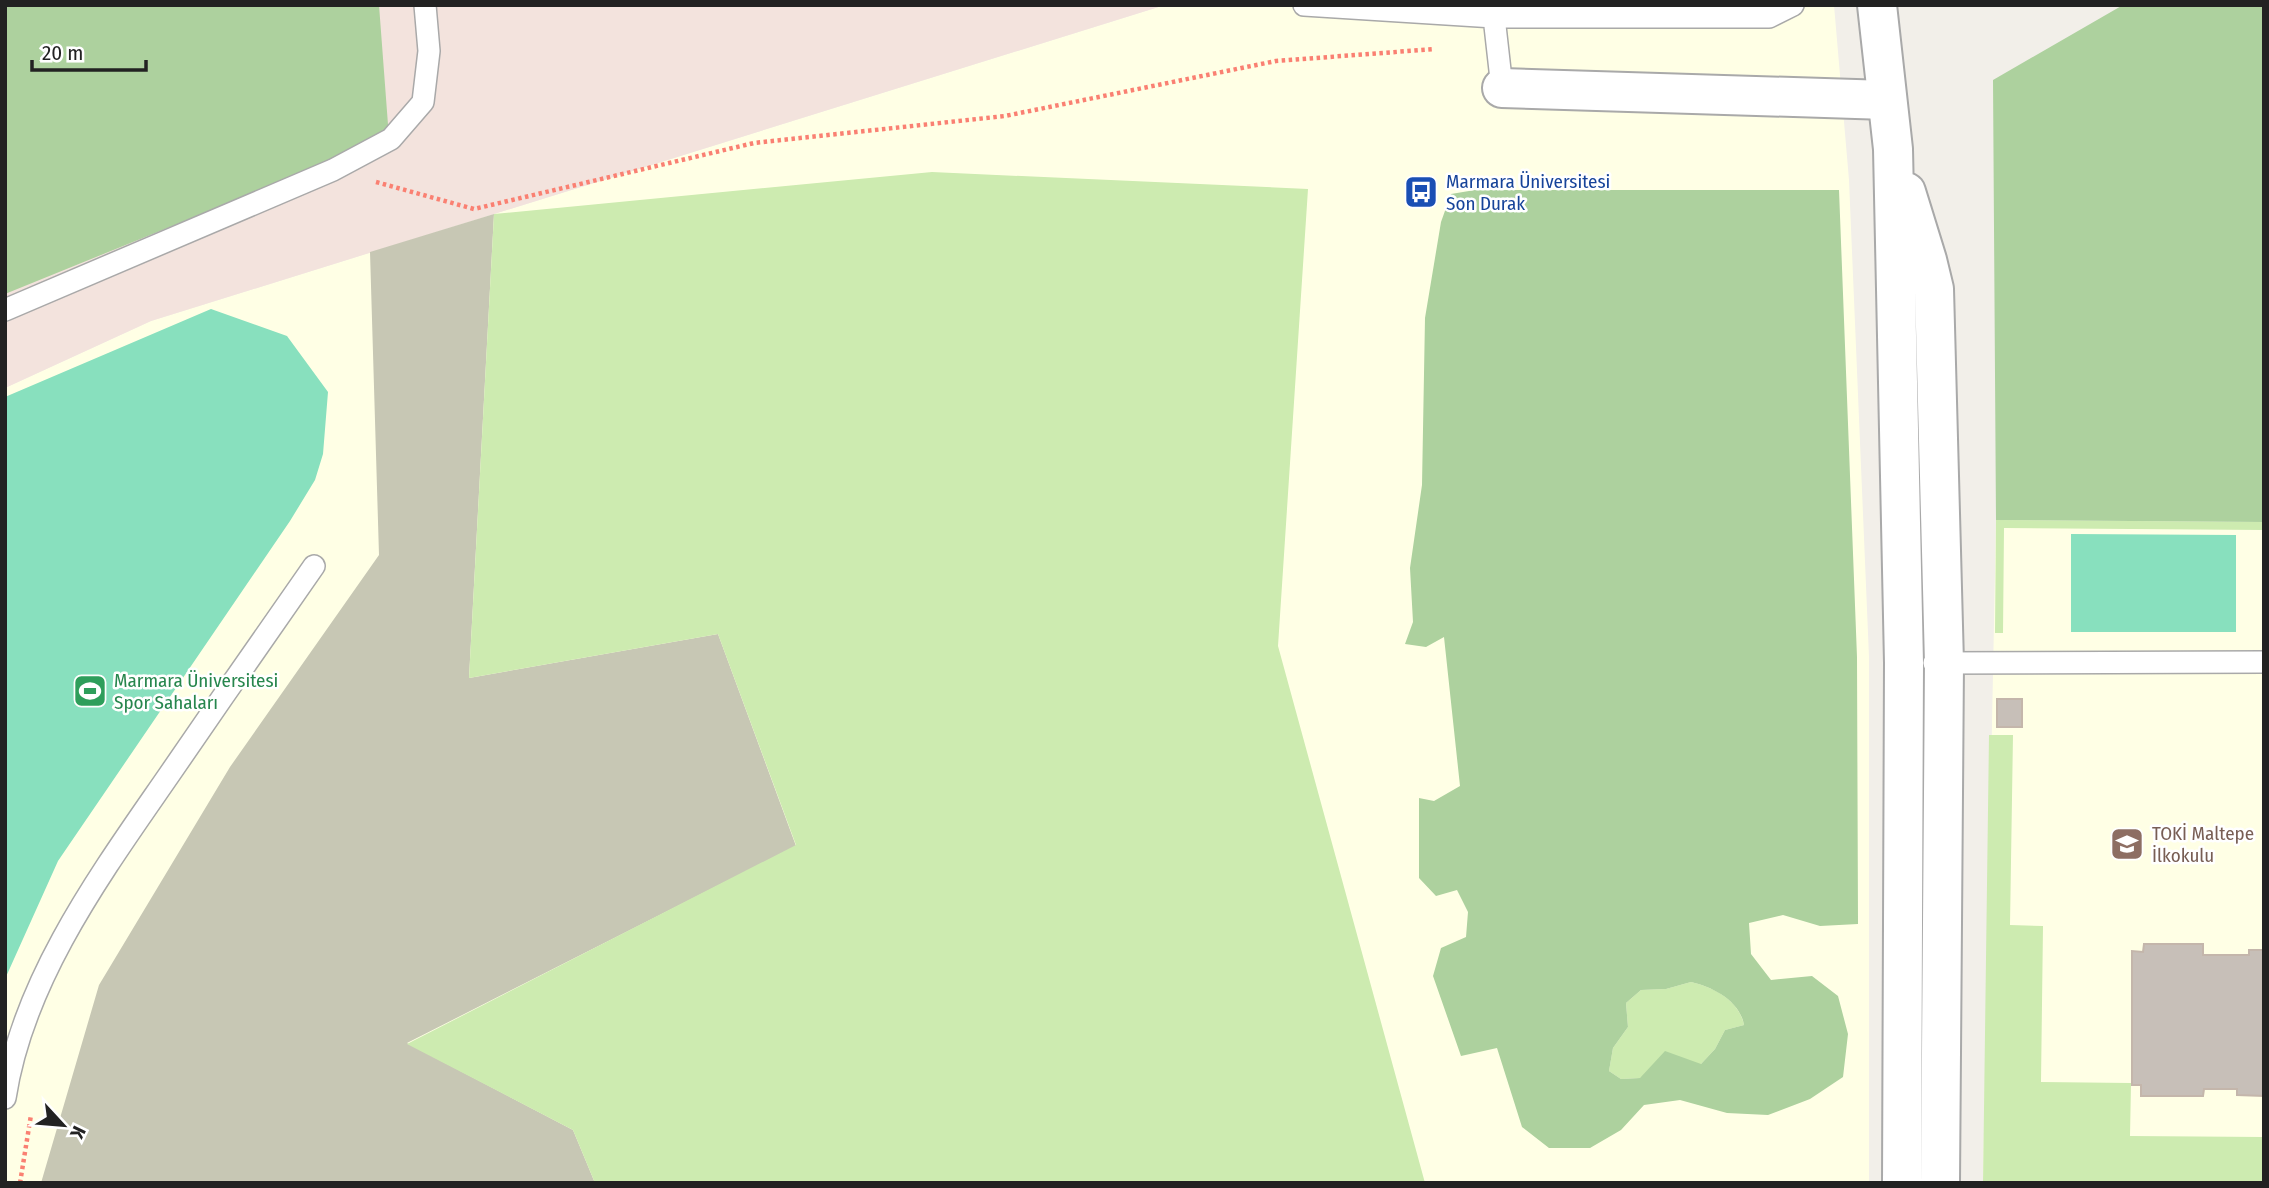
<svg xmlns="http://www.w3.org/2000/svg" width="2269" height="1188" viewBox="0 0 2269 1188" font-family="'Fira Sans Condensed',sans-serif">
  <rect width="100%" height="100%" fill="#f2efe9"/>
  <path fill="#ffffe5" d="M 1165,5 L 1834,5 L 1849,180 L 1869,657 L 1869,1183 L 5,1183 L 5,388 L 151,321 Z
    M 1996,520 L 2264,522 L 2264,1183 L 1983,1183 Z"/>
  <path fill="#f3e3dd" d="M 5,5 L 1165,5 L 151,321 L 5,388 Z"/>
  <path fill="#c7c7b4" d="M 494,214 L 469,678 L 718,634 L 796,846 L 407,1043 L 573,1130 L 595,1183 L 41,1183 L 99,985 L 230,767 L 379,555 L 370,252 Z"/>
  <path fill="#cdebb0" d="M 932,172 L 1308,189 L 1278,646 L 1425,1183 L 595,1183 L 573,1130 L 407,1044 L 796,845 L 718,634 L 469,678 L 494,214 Z
    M 1996,520 L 2264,522 L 2264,530 L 2004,528 L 2003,633 L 1995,633 Z
    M 1989,735 L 2013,735 L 2010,925 L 2043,926 L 2041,1082 L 2131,1083 L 2130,1136 L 2264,1137 L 2264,1183 L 1983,1183 Z
    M 1691,982 C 1713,987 1739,1000 1744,1025 L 1725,1030 L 1715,1049 L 1701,1064 L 1640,1078 L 1621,1079 L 1609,1071 L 1613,1048 L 1628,1027 L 1626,1003 L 1641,990 L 1666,989 Z"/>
  <path fill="#add19e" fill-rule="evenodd" d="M 5,5 L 379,5 L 389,138 L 5,294 Z
    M 2123,5 L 2264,5 L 2264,522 L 1996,520 L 1993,80 Z
    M 1475,190 L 1839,190 L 1857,657 L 1858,924 L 1820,926 L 1783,915 L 1749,923 L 1751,954 L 1771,980 L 1812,976 L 1838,996 L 1848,1034 L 1843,1077 L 1810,1099 L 1768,1115 L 1727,1113 L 1680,1100 L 1644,1105 L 1621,1130 L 1590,1148 L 1549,1148 L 1522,1127 L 1497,1048 L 1461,1056 L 1433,976 L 1441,948 L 1466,937 L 1468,912 L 1457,890 L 1436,896 L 1419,878 L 1419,798 L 1434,801 L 1460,786 L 1444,637 L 1426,647 L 1405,644 L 1413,622 L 1410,568 L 1422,485 L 1425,318 L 1441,222 L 1451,194 ZM 1691,982 C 1713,987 1740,1001 1744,1025 L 1725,1030 L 1715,1049 L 1701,1064 L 1665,1051 L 1640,1078 L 1621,1079 L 1609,1071 L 1613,1048 L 1628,1027 L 1626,1003 L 1641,990 L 1666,989 Z"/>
  <path fill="#88e0be" d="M 211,309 L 287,336 L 328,392 L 323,454 L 315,480 L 290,521 L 58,861 L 5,979 L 5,397 Z
    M 2071,534 L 2236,535 L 2236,632 L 2071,632 Z"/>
  <path fill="#c7bfb8" stroke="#c4b6ab" stroke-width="2" d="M 1997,699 L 2022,699 L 2022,727 L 1997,727 Z
    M 2144,944 L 2203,944 L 2203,955 L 2249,955 L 2249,950 L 2264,950 L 2264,1096 L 2237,1095 L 2237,1089 L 2204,1089 L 2203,1096 L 2141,1096 L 2141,1085 L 2132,1085 L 2132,951 L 2143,952 Z"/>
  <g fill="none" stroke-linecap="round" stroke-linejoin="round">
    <defs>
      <path id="service" d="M 1304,5 L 1494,17 L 1769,17 L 1793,5
        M 1494,17 L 1502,88
        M 5,310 L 333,170 L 391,139 L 423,102 L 429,51 L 425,5
        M 1934,663 L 2264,662
        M 5,1098 C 23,979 102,872 169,775 C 217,705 265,636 314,566"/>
      <path id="minor" d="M 1502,88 L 1887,100"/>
      <path id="tertiary" d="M 1877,5 L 1893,149 L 1904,663 L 1902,1183
        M 1906,192 L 1927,260 L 1934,289 L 1944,663 L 1940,1183"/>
    </defs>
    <use href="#service" stroke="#a9a9a9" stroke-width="24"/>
    <use href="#minor" stroke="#a9a9a9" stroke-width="42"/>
    <use href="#tertiary" stroke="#a9a9a9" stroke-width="42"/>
    <path stroke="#fa8072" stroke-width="4.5" stroke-dasharray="3.5 3.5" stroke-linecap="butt" d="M 376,182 L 474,209 L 754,143 L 1005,116 L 1276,61 L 1435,49
      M 20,1183 L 31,1115"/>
    <use href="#service" stroke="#fff" stroke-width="21"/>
    <use href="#minor" stroke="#fff" stroke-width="38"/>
    <use href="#tertiary" stroke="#fff" stroke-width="38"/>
  </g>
  <defs>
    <symbol id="bus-square" viewBox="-11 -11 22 22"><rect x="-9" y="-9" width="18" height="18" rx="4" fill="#1a4fb4" stroke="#fff"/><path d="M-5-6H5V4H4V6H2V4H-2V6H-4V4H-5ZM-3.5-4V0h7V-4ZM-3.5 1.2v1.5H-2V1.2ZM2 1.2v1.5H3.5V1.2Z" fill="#fff"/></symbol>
    <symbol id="stadium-square" viewBox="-11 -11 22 22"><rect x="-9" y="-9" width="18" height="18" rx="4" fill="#2e9e5b" stroke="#fff"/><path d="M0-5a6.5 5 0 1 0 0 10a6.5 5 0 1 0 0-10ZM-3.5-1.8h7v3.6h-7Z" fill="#fff"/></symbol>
    <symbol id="school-square" viewBox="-11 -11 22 22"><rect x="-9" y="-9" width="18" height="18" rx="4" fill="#8d6e63" stroke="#fff"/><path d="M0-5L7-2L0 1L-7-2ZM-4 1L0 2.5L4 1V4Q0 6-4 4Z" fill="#fff"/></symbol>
  </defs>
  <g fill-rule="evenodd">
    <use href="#bus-square" x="1402" y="173" width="38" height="38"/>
    <use href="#stadium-square" x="71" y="672" width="38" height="38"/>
    <use href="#school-square" x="2108" y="825" width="38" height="38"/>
  </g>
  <g text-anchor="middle" stroke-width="5" stroke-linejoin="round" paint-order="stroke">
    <g font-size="19" fill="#164399" stroke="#fff" text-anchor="start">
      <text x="1446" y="188">Marmara Üniversitesi<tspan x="1446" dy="22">Son Durak</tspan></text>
    </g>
    <g font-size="19" fill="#27864d" stroke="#fff" text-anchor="start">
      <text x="114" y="687">Marmara Üniversitesi<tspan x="114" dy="22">Spor Sahaları</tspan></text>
    </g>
    <g font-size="19" fill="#785e54" stroke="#fff" text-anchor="start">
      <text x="2152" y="840">TOKİ Maltepe<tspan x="2152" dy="22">İlkokulu</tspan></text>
    </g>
  </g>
  <rect width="2269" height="1188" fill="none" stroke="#222222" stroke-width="14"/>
  <g transform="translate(63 1125) rotate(116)" stroke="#ffffff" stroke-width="5" paint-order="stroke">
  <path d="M0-5L12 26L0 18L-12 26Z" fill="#222222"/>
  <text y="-10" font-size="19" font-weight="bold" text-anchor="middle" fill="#222222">K</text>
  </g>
  <path d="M32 60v10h114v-10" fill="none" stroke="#222222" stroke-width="3.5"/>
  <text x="42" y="60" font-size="21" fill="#222222" stroke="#ffffff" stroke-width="5" paint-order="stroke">20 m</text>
</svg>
